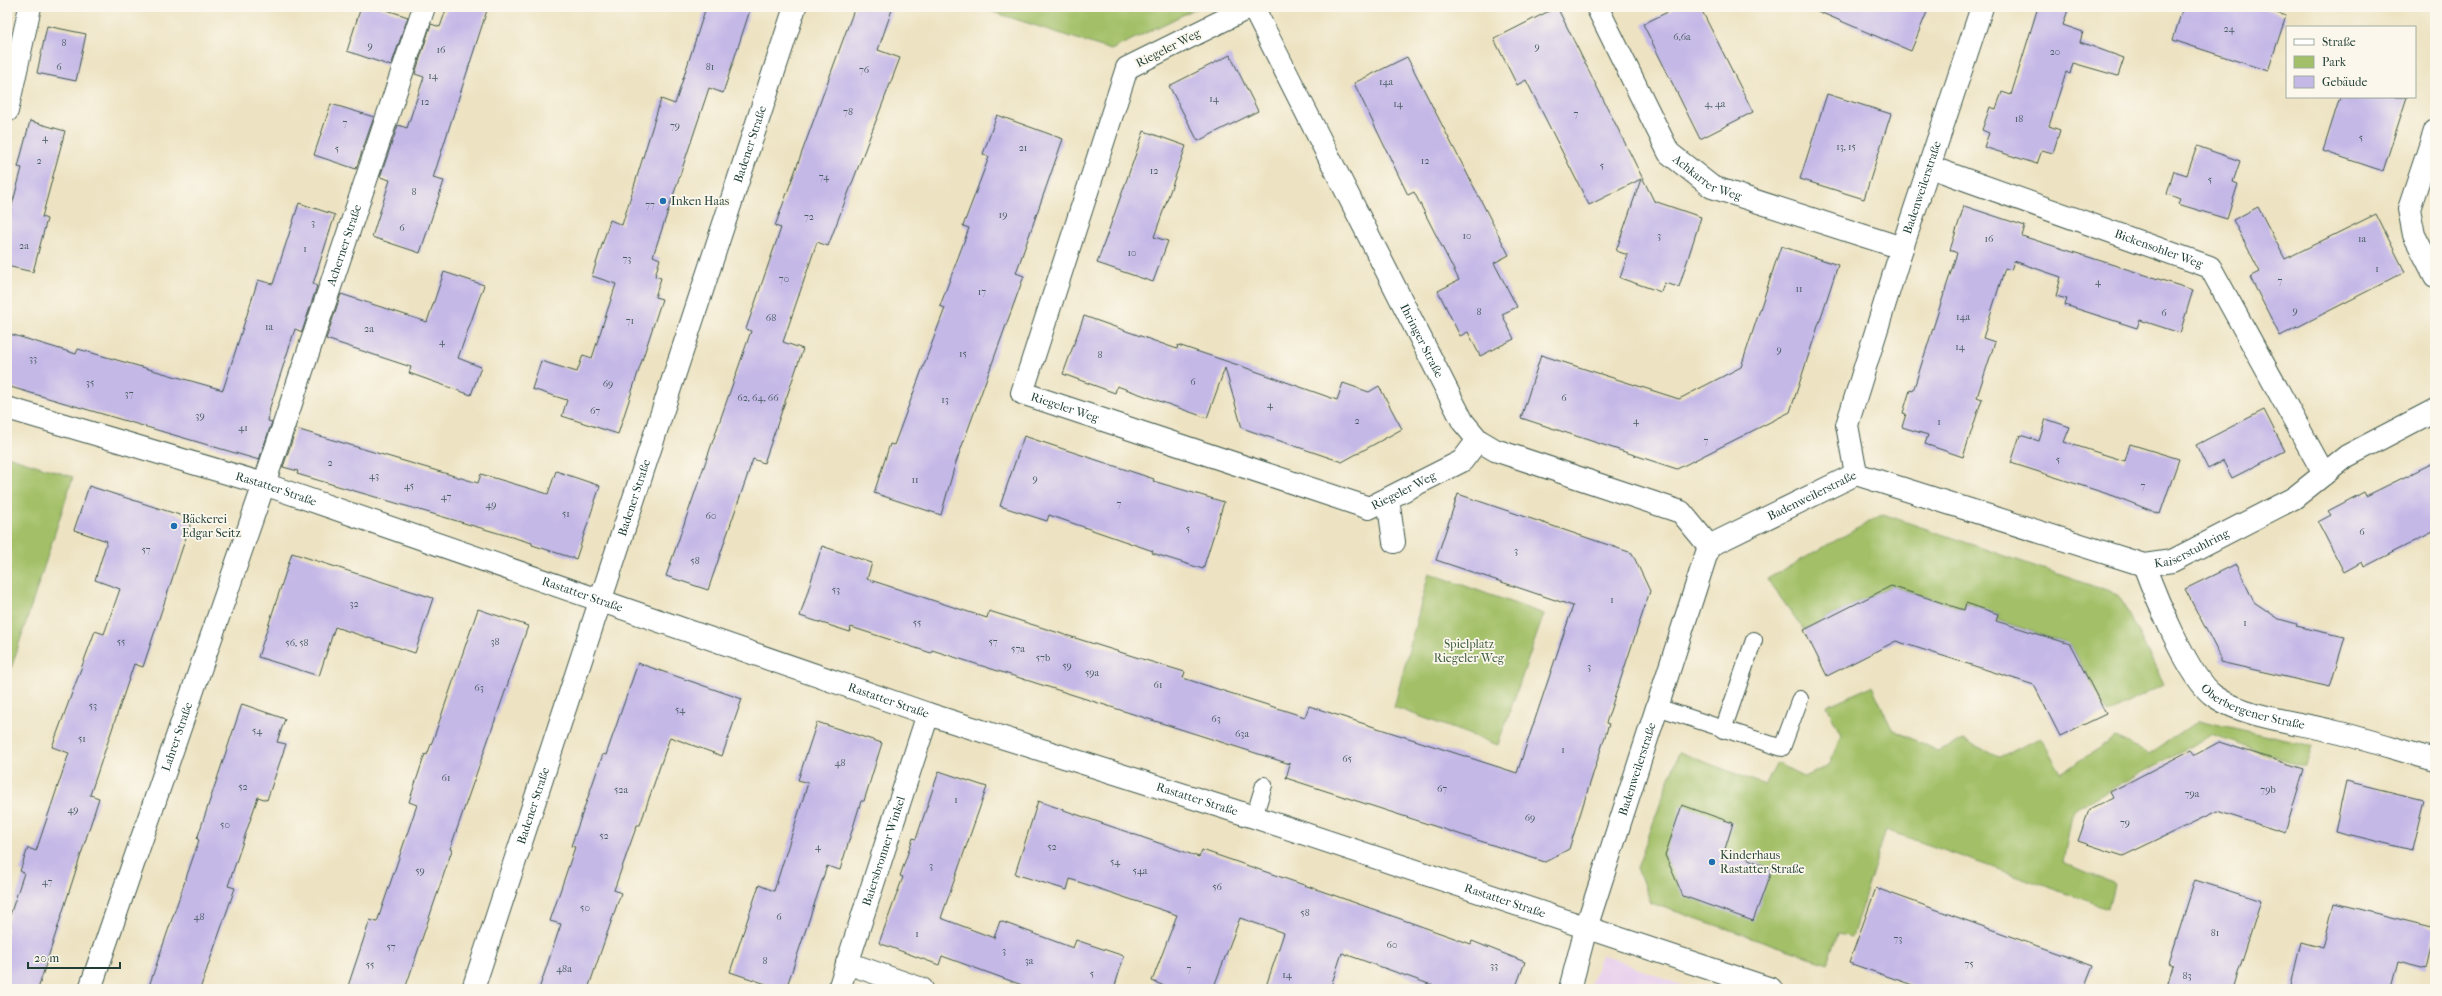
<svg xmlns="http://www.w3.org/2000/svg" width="2442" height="996" viewBox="0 0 2442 996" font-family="'IM FELL French Canon',serif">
  <rect width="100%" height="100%" fill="#fbf7ec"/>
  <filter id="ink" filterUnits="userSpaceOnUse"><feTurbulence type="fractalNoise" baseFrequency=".025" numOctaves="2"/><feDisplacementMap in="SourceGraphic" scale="8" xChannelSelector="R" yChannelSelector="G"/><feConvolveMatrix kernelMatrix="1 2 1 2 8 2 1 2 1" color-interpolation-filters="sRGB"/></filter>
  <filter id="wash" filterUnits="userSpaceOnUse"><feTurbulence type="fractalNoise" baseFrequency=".012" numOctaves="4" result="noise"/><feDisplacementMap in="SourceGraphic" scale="16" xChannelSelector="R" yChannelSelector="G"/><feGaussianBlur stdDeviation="0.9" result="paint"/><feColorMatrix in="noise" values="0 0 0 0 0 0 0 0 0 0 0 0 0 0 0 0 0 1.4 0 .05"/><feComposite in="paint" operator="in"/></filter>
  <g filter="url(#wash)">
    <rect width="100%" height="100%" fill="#ede3c2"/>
    <path fill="#e9d2ed" d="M 1601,954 L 1691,989 L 1589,989 Z"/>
    <path fill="#a3c068" stroke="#617e4e" d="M 988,7 L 1199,7 L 1111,50 L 987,10 Z
      M 7,456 L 73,477 L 7,681 Z
      M 1883,514 L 2119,595 L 2164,684 L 2108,713 L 2070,644 L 1997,620 L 1999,614 L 1966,603 L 1964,609 L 1891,586 L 1804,630 L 1767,579 Z
      M 1429,573 L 1544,614 L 1498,745 L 1394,707 Z
      M 1872,686 L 1892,729 L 1937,751 L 1964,740 L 1999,757 L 2041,738 L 2061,773 L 2115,738 L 2149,754 L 2199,720 L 2312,746 L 2306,767 L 2211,735 L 2073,810 L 2063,862 L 2114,884 L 2108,908 L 1886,830 L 1852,937 L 1838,934 L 1827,963 L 1651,903 L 1637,868 L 1679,752 L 1765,785 L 1777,763 L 1805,777 L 1829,765 L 1841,735 L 1827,706 Z"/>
    <g id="blocks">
      <path fill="#c4b8e7" d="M 361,7 L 378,7 L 408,17 L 391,66 L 347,51 Z
        M 447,7 L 488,7 L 433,178 L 444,181 L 420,253 L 372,237 L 390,180 L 380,177 L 398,125 L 407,128 L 424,77 L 415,74 L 431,24 L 440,27 Z
        M 706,7 L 751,7 L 723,93 L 709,88 L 653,256 L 660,259 L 655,276 L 661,278 L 655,297 L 662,299 L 618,434 L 562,416 L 567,400 L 532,389 L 541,361 L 577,372 L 583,355 L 592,358 L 616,284 L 592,276 L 610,220 L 622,225 L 661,99 L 675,104 Z
        M 855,7 L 893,7 L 878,50 L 900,58 L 828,246 L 817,242 L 783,342 L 803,349 L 764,463 L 753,459 L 708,590 L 666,576 L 751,331 L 746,329 L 781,228 L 775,226 Z
        M 1557,7 L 1654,201 L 1701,217 L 1679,287 L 1664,283 L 1661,292 L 1620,278 L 1628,255 L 1616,251 L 1641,179 L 1589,205 L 1526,80 L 1517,85 L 1494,39 Z
        M 1678,7 L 1700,7 L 1753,112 L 1700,139 L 1643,24 Z
        M 1808,7 L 1929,7 L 1911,51 Z
        M 2038,7 L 2069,7 L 2063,25 L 2083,32 L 2080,42 L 2124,58 L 2118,76 L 2073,63 L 2070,74 L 2066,72 L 2049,126 L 2060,130 L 2053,153 L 2042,150 L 2037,164 L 1984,147 L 1989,133 L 1982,130 L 1990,107 L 1996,109 L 2002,92 L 2011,95 Z
        M 2183,7 L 2259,7 L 2286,16 L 2268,71 L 2173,40 Z
        M 47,26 L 86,34 L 76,81 L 37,73 Z
        M 1230,55 L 1258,111 L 1198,141 L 1169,86 Z
        M 1407,57 L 1509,255 L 1494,263 L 1517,307 L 1502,314 L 1514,339 L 1480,356 L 1468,332 L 1460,336 L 1438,291 L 1459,280 L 1414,192 L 1408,195 L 1354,83 Z
        M 1827,94 L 1891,114 L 1864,199 L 1800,179 Z
        M 2340,97 L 2407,97 L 2383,171 L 2323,151 Z
        M 331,104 L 374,117 L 356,169 L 314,155 Z
        M 997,115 L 1063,139 L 1016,273 L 1024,276 L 955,465 L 941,515 L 874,493 L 890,444 L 894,445 L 945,308 L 940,306 L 969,228 L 963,226 L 989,157 L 983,154 Z
        M 30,121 L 65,131 L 42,217 L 47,219 L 33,272 L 7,266 L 7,224 L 22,168 L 18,167 Z
        M 1144,131 L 1186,146 L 1154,237 L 1168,241 L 1153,282 L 1097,263 Z
        M 2197,146 L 2240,161 L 2233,182 L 2238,184 L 2227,219 L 2178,204 L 2180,199 L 2167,194 L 2174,171 L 2187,175 Z
        M 299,203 L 335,215 L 313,284 L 317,286 L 302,332 L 295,329 L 270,407 L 268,421 L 272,422 L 259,460 L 7,386 L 7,333 L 76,354 L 78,349 L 223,390 L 258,280 L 273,284 Z
        M 1964,206 L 2025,226 L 2022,236 L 2193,290 L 2180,333 L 2140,320 L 2137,328 L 2065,305 L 2067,299 L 2056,296 L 2061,277 L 2014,261 L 2011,270 L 2005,268 L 1983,338 L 1995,342 L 1977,397 L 1982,399 L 1963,457 L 1925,444 L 1928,435 L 1902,427 L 1906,414 L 1903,413 L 1910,390 L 1913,391 L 1957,253 L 1950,250 Z
        M 2258,207 L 2285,259 L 2376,214 L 2405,272 L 2280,336 L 2250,277 L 2260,272 L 2233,220 Z
        M 1781,246 L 1838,265 L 1790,412 L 1677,469 L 1521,418 L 1541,355 L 1679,399 L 1741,367 Z
        M 444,272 L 484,285 L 458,358 L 481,367 L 471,395 L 409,373 L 411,367 L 326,339 L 341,294 L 427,322 Z
        M 1084,316 L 1177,349 L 1178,345 L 1238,365 L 1337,400 L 1343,383 L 1369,392 L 1379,386 L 1402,429 L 1342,462 L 1242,428 L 1225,368 L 1207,418 L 1117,386 L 1115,393 L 1063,374 Z
        M 2264,410 L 2285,451 L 2232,478 L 2223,461 L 2208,469 L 2196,445 Z
        M 2046,419 L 2070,427 L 2064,442 L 2125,461 L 2130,444 L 2179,459 L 2160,514 L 2114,496 L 2011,463 L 2020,435 L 2039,441 Z
        M 296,429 L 478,483 L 481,474 L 548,494 L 556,471 L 600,486 L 576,559 L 532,545 L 532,543 L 297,474 L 298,471 L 283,467 Z
        M 1024,436 L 1154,479 L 1153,481 L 1224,502 L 1203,569 L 1152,553 L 1153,551 L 1049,515 L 1047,521 L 1000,506 Z
        M 2435,462 L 2435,531 L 2364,567 L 2362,562 L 2344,572 L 2318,522 L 2331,515 L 2328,511 L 2364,492 L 2366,496 Z
        M 89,486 L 192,519 L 143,667 L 134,664 L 90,795 L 99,798 L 38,989 L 7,989 L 7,924 L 24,873 L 20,871 L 28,848 L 36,851 L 69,753 L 52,747 L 95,631 L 104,634 L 120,589 L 95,580 L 107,541 L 74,530 Z
        M 1458,494 L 1632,553 L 1650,591 L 1606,723 L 1609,724 L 1569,849 L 1545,862 L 1286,778 L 1290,764 L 932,650 L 931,653 L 851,627 L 850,632 L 800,616 L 822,546 L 872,563 L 867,579 L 987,618 L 989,611 L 1142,659 L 1185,672 L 1183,678 L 1305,717 L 1309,706 L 1517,773 L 1573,606 L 1436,560 Z
        M 292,553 L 433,598 L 415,653 L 335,627 L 319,676 L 258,657 Z
        M 2236,564 L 2254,602 L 2279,619 L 2297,624 L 2296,626 L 2345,637 L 2330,687 L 2220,662 L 2220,656 L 2185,589 Z
        M 1891,586 L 1964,610 L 1966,603 L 1998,614 L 1996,621 L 2070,644 L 2106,714 L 2060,736 L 2034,685 L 1896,641 L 1827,676 L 1804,630 Z
        M 478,609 L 528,626 L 450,849 L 452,850 L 405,989 L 347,989 L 370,920 L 377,922 L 417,805 L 409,802 L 425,754 L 427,755 L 435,734 Z
        M 638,663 L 742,699 L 722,756 L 670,737 L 640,825 L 637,825 L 614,890 L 621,893 L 588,989 L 539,989 L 561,924 L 550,921 L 575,847 L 571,846 L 603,754 L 606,755 Z
        M 242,704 L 285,719 L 277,742 L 286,744 L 267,800 L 258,797 L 228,886 L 235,888 L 200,989 L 148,989 L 199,840 L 197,839 Z
        M 817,722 L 882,743 L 864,801 L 861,801 L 840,870 L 827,866 L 786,989 L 781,989 L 730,972 L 759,885 L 774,891 L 808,783 L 798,780 Z
        M 2219,742 L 2304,769 L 2285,833 L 2217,811 L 2123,856 L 2078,841 L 2089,810 L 2113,798 L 2110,792 L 2191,750 L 2195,755 Z
        M 939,771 L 987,787 L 941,918 L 994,938 L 1000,921 L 1073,948 L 1076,940 L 1124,956 L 1114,989 L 1033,989 L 942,956 L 939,965 L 879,943 L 903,877 L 900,876 L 913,838 L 916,839 Z
        M 2346,781 L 2424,800 L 2412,850 L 2335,831 Z
        M 1038,801 L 1199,857 L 1202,850 L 1336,896 L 1471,944 L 1472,941 L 1525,962 L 1515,989 L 1443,989 L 1342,953 L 1330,989 L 1265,989 L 1284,933 L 1240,918 L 1213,989 L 1172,989 L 1152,981 L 1177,915 L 1070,879 L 1067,890 L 1015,874 Z
        M 1682,805 L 1733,823 L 1725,849 L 1772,869 L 1753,921 L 1683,896 L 1665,855 Z
        M 2195,880 L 2261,901 L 2233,989 L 2166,989 L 2173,965 L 2169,963 Z
        M 1876,888 L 2093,966 L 2084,989 L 1924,989 L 1849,963 Z
        M 2334,903 L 2435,928 L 2426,969 L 2398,962 L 2391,989 L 2290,989 L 2301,942 L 2323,948 Z"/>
    </g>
  </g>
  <g filter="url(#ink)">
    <use href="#blocks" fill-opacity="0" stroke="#3e5649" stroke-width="1"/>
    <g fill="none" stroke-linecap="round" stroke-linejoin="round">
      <defs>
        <path id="lane" d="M 1657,707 L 1782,748 L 1800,699
          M 1723,730 L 1754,640
          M 1254,817 L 1264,785"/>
        <g id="street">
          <path id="s1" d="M 1250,7 L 1127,68 L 1022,393 L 1369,508 L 1462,461 L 1478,440"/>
          <path id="s2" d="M 1253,7 L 1463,422 L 1478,440 L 1495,450 L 1681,512 L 1709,546"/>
          <path id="s3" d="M 1597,7 L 1669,153 L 1712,187 L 1902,248"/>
          <path d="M 7,111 L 30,7"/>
          <path d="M 2435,131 L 2409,209 L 2414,235 L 2435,276"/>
          <path id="s4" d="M 1930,167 L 2210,267 L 2324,474"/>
          <path id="s5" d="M 7,408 L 264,484 L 928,714 L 1254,817 L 1771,989"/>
          <path id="s6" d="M 1856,474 L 2144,565 L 2172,561 L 2294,498 L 2347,456 L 2435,410"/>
          <path id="s7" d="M 1856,474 L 1847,425 L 1902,248 L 1982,7"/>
          <path d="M 1388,499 L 1394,542"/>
          <path id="s8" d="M 2144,565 C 2155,595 2189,679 2214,696 C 2246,718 2298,722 2336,732 C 2369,740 2402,751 2435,760"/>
          <path d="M 847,963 L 922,989"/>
          <path id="s9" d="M 90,989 L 264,484 L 424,7"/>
          <path id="s10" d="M 473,989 L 795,7"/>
          <path id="s11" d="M 839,989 L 928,714"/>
          <path id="s12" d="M 1570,989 L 1586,928 L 1709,546 L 1856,474"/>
        </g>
      </defs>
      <use href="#lane" stroke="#3e5649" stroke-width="18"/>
      <use href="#street" stroke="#3e5649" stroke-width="24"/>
      <use href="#lane" stroke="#fff" stroke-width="16"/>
      <use href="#street" stroke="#fff" stroke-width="22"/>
    </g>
  </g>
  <g fill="#1f6fb2" stroke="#fbf7ec" stroke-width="1.5">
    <circle cx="663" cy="201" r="4"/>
    <circle cx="174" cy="526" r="4"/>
    <circle cx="1712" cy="862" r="4"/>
  </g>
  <g text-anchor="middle" stroke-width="3.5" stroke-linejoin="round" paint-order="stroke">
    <g font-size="10" fill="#485c61">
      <text x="2229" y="32">24</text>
      <text x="1682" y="40">6,6a</text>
      <text x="64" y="46">8</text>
      <text x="370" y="49">9</text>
      <text x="1537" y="50">9</text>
      <text x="441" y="53">16</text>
      <text x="2055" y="55">20</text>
      <text x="59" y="70">6</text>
      <text x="710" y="70">81</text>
      <text x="864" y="73">76</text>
      <text x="433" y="79">14</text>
      <text x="1386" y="85">14a</text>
      <text x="1214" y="102">14</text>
      <text x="425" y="105">12</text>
      <text x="1398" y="107">14</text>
      <text x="1715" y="107">4, 4a</text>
      <text x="848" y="115">78</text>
      <text x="1576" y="117">7</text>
      <text x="2019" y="122">18</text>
      <text x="345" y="126">7</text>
      <text x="675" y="129">79</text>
      <text x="45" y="141">4</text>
      <text x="2361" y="141">5</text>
      <text x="1846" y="150">13, 15</text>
      <text x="1023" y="151">21</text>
      <text x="337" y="152">5</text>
      <text x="39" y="164">2</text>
      <text x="1425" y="164">12</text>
      <text x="1602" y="169">5</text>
      <text x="1154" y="174">12</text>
      <text x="824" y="180">74</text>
      <text x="2210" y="183">5</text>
      <text x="414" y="195">8</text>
      <text x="650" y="208">77</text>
      <text x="1003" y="218">19</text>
      <text x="809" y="220">72</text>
      <text x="313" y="226">3</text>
      <text x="402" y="231">6</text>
      <text x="1467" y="239">10</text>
      <text x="1659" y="239">3</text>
      <text x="1989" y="242">16</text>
      <text x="2362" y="242">1a</text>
      <text x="24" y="249">2a</text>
      <text x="305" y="252">1</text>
      <text x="1132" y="256">10</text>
      <text x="627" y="262">73</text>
      <text x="2377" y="272">1</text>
      <text x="784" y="282">70</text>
      <text x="2280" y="284">7</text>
      <text x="2098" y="285">4</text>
      <text x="1799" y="292">11</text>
      <text x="982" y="295">17</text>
      <text x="2295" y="314">9</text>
      <text x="1479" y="315">8</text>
      <text x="2164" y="316">6</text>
      <text x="1963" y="320">14a</text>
      <text x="771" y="321">68</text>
      <text x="630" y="324">71</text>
      <text x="269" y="330">1a</text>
      <text x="369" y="332">2a</text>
      <text x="442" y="345">4</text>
      <text x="1960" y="350">14</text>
      <text x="1779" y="353">9</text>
      <text x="963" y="357">15</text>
      <text x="1100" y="358">8</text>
      <text x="33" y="362">33</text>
      <text x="1193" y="385">6</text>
      <text x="90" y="386">35</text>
      <text x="608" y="387">69</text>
      <text x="129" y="397">37</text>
      <text x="758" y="401">62, 64, 66</text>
      <text x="1564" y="401">6</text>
      <text x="945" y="403">13</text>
      <text x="1270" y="408">4</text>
      <text x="595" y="414">67</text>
      <text x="200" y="419">39</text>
      <text x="1357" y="424">2</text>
      <text x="1636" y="424">4</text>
      <text x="1939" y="425">1</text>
      <text x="243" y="431">41</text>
      <text x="1706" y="444">7</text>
      <text x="2058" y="463">5</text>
      <text x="330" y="466">2</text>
      <text x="374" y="479">43</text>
      <text x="1035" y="482">9</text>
      <text x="915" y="483">11</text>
      <text x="409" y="489">45</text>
      <text x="2143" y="489">7</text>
      <text x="446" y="500">47</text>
      <text x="1119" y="507">7</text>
      <text x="491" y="508">49</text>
      <text x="566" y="517">51</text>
      <text x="711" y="519">60</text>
      <text x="1188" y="532">5</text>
      <text x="2362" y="535">6</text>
      <text x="146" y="553">57</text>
      <text x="1516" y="554">3</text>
      <text x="695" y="564">58</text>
      <text x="836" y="593">53</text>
      <text x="1612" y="603">1</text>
      <text x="354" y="607">32</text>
      <text x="917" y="626">55</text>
      <text x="2245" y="626">1</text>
      <text x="121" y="645">55</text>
      <text x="495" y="645">38</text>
      <text x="993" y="645">57</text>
      <text x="297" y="646">56, 58</text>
      <text x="1018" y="652">57a</text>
      <text x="1043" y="661">57b</text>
      <text x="1067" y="669">59</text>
      <text x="1589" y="670">3</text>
      <text x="1092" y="676">59a</text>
      <text x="1158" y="688">61</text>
      <text x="479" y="691">63</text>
      <text x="93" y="709">53</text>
      <text x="680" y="713">54</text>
      <text x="1216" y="722">63</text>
      <text x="257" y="734">54</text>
      <text x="1242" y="737">63a</text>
      <text x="82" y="742">51</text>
      <text x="1563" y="753">1</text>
      <text x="1347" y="762">65</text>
      <text x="840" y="766">48</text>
      <text x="446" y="781">61</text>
      <text x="243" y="790">52</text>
      <text x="1442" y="792">67</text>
      <text x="621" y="793">52a</text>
      <text x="2268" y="793">79b</text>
      <text x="2192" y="797">79a</text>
      <text x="956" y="803">1</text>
      <text x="73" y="813">49</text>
      <text x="1530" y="821">69</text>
      <text x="2125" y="826">79</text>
      <text x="225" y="828">50</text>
      <text x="604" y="839">52</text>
      <text x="818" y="850">4</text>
      <text x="1052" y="850">52</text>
      <text x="1115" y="865">54</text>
      <text x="931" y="869">3</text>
      <text x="420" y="874">59</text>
      <text x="1140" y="874">54a</text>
      <text x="47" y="885">47</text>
      <text x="1217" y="890">56</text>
      <text x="585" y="911">50</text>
      <text x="1305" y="916">58</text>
      <text x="199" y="920">48</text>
      <text x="779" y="920">6</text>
      <text x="2215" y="936">81</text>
      <text x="917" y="937">1</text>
      <text x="1898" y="942">73</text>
      <text x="1392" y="948">60</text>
      <text x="391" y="950">57</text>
      <text x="1004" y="954">3</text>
      <text x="765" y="964">8</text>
      <text x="1029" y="964">3a</text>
      <text x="1969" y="967">75</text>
      <text x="370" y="968">55</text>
      <text x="1494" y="969">33</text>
      <text x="564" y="972">48a</text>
      <text x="1189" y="972">7</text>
      <text x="1092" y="977">5</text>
      <text x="1287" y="978">14</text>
      <text x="2187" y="979">83</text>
    </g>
    <g font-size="12" fill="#1f3d34" stroke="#fbf7ec">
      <text transform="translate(1168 48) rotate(-27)" y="4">Riegeler Weg</text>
      <text dy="4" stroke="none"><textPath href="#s10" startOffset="889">Badener Straße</textPath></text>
      <text dy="4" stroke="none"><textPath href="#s3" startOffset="209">Achkarrer Weg</textPath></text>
      <text dy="4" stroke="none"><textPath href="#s7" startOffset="299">Badenweilerstraße</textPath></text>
      <text dy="4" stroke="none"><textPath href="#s9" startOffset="786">Acherner Straße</textPath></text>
      <text dy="4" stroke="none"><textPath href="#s4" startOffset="243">Bickensohler Weg</textPath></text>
      <text dy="4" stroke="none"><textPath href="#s2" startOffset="374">Ihringer Straße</textPath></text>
      <text dy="4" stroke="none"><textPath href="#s1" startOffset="524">Riegeler Weg</textPath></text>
      <text dy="4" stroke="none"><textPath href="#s5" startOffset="281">Rastatter Straße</textPath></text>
      <text dy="4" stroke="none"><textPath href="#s1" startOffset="883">Riegeler Weg</textPath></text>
      <text dy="4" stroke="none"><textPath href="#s12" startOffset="579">Badenweilerstraße</textPath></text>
      <text dy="4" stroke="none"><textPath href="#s10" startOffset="517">Badener Straße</textPath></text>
      <text dy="4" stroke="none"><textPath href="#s6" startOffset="353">Kaiserstuhlring</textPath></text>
      <text dy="4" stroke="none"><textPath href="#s5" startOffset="605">Rastatter Straße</textPath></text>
      <text dy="4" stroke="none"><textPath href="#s5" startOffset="929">Rastatter Straße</textPath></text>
      <text dy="4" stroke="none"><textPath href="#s8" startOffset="190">Oberbergener Straße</textPath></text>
      <text dy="4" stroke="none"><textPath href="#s9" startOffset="267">Lahrer Straße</textPath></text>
      <text dy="4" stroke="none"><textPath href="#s12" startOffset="230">Badenweilerstraße</textPath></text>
      <text dy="4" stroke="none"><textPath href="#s5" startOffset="1253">Rastatter Straße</textPath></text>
      <text dy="4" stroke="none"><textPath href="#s10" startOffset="193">Badener Straße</textPath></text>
      <text dy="4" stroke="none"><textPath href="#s11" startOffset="145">Baiersbronner Winkel</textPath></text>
      <text dy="4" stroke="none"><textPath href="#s5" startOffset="1577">Rastatter Straße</textPath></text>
    </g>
    <g font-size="12" fill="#1f3d34" stroke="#fbf7ec" text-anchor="start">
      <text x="671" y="205">Inken Haas</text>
      <text x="182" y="523">Bäckerei<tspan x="182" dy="14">Edgar Seitz</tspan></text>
      <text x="1720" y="859">Kinderhaus<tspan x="1720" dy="14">Rastatter Straße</tspan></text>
    </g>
    <g font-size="12" fill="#405e41" stroke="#fbf7ec">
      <text x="1469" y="648">Spielplatz<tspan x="1469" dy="14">Riegeler Weg</tspan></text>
    </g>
  </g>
  <rect width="2442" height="996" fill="none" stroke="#fbf7ec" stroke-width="24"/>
  <rect x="2286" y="26" width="130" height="72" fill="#fbf7ec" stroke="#a3ada2"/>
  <rect x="2294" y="39" width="20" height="6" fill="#ffffff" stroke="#a3ada2"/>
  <text x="2322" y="46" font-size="12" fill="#1f3d34">Straße</text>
  <rect x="2294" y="56" width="20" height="12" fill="#a3c068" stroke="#a3ada2"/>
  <text x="2322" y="66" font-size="12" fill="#1f3d34">Park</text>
  <rect x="2294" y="76" width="20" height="12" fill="#c4b8e7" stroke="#a3ada2"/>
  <text x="2322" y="86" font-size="12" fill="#1f3d34">Gebäude</text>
  <path d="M28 962v6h92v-6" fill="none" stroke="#1f3d34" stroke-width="2"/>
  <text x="34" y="962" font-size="12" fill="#1f3d34" stroke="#fbf7ec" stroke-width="3" paint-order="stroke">20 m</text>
</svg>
